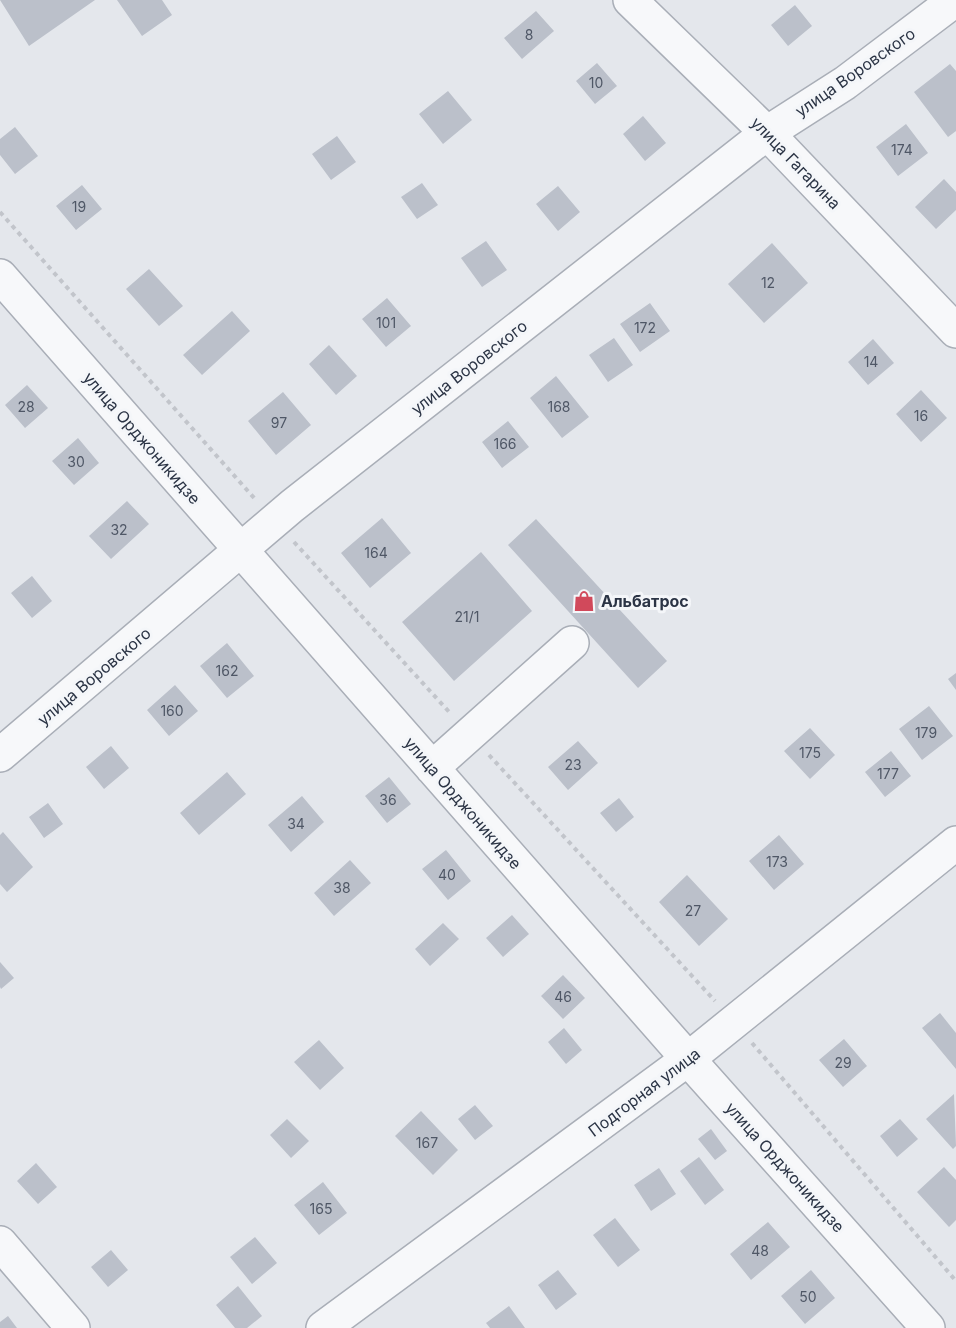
<svg xmlns="http://www.w3.org/2000/svg" width="956" height="1328" viewBox="0 0 956 1328" font-family="Inter,sans-serif">
  <rect width="100%" height="100%" fill="#e4e7ec"/>
  <path fill="#bbc0ca" d="M 0,0 L 95,0 L 29,46 Z
    M 117,0 L 162,0 L 172,15 L 142,36 Z
    M 795,5 L 812,26 L 788,46 L 771,25 Z
    M 536,11 L 554,31 L 522,59 L 504,38 Z
    M 597,63 L 617,86 L 595,104 L 576,81 Z
    M 950,64 L 956,71 L 956,131 L 948,137 L 914,92 Z
    M 448,91 L 472,120 L 443,144 L 419,114 Z
    M 643,116 L 666,143 L 645,161 L 623,134 Z
    M 906,124 L 928,153 L 898,176 L 876,147 Z
    M 15,127 L 38,156 L 15,174 L 0,155 L 0,139 Z
    M 337,136 L 356,162 L 331,180 L 312,154 Z
    M 944,179 L 956,192 L 956,210 L 936,229 L 915,207 Z
    M 422,183 L 438,205 L 417,219 L 401,197 Z
    M 82,185 L 102,209 L 76,230 L 56,206 Z
    M 558,186 L 580,212 L 558,231 L 536,204 Z
    M 486,241 L 507,270 L 482,287 L 461,258 Z
    M 772,243 L 808,283 L 764,323 L 728,284 Z
    M 149,269 L 183,306 L 159,326 L 126,289 Z
    M 387,298 L 411,326 L 386,347 L 362,319 Z
    M 650,303 L 670,331 L 640,352 L 620,324 Z
    M 232,311 L 250,331 L 202,375 L 183,355 Z
    M 614,338 L 633,365 L 608,382 L 589,355 Z
    M 873,339 L 894,363 L 868,385 L 848,362 Z
    M 329,345 L 357,376 L 336,395 L 309,364 Z
    M 556,376 L 589,417 L 562,438 L 530,398 Z
    M 27,385 L 48,408 L 25,428 L 5,405 Z
    M 921,390 L 947,418 L 921,442 L 896,414 Z
    M 283,392 L 311,425 L 276,455 L 248,421 Z
    M 508,421 L 529,447 L 502,468 L 482,442 Z
    M 78,438 L 99,463 L 74,485 L 52,461 Z
    M 127,501 L 149,524 L 111,559 L 89,536 Z
    M 382,518 L 411,553 L 370,588 L 341,553 Z
    M 536,519 L 667,661 L 638,688 L 508,545 Z
    M 481,552 L 532,611 L 454,681 L 402,622 Z
    M 32,576 L 52,601 L 32,618 L 11,593 Z
    M 227,643 L 254,676 L 227,698 L 200,666 Z
    M 956,673 L 956,690 L 948,679 Z
    M 175,685 L 198,711 L 169,736 L 147,710 Z
    M 929,706 L 953,736 L 922,760 L 899,729 Z
    M 810,728 L 835,755 L 810,779 L 784,751 Z
    M 578,741 L 598,763 L 568,790 L 548,767 Z
    M 111,746 L 129,768 L 104,789 L 86,767 Z
    M 891,751 L 911,776 L 885,797 L 865,772 Z
    M 227,772 L 246,794 L 199,835 L 180,813 Z
    M 389,777 L 411,804 L 387,823 L 365,796 Z
    M 302,796 L 324,822 L 291,852 L 268,825 Z
    M 619,798 L 634,817 L 616,832 L 600,813 Z
    M 48,803 L 63,824 L 44,838 L 29,817 Z
    M 3,832 L 33,867 L 7,892 L 0,884 L 0,835 Z
    M 779,835 L 804,864 L 774,890 L 749,861 Z
    M 446,850 L 471,881 L 448,900 L 422,869 Z
    M 350,860 L 371,883 L 334,916 L 314,893 Z
    M 687,875 L 728,919 L 699,946 L 659,902 Z
    M 512,915 L 529,934 L 503,957 L 486,938 Z
    M 443,923 L 459,939 L 430,966 L 415,949 Z
    M 0,962 L 14,978 L 1,989 L 0,987 Z
    M 563,975 L 585,998 L 563,1019 L 541,996 Z
    M 940,1013 L 956,1033 L 956,1069 L 922,1028 Z
    M 564,1028 L 582,1050 L 566,1064 L 548,1042 Z
    M 844,1039 L 867,1066 L 843,1087 L 819,1060 Z
    M 319,1040 L 344,1068 L 320,1090 L 294,1062 Z
    M 954,1094 L 956,1146 L 953,1149 L 926,1119 Z
    M 475,1105 L 493,1126 L 475,1140 L 458,1119 Z
    M 421,1111 L 458,1150 L 433,1175 L 395,1136 Z
    M 287,1119 L 309,1141 L 291,1158 L 270,1135 Z
    M 900,1119 L 918,1139 L 897,1157 L 880,1136 Z
    M 711,1129 L 727,1151 L 715,1160 L 698,1139 Z
    M 699,1157 L 724,1190 L 705,1205 L 680,1171 Z
    M 36,1163 L 57,1187 L 38,1204 L 17,1181 Z
    M 944,1167 L 956,1180 L 956,1220 L 949,1227 L 917,1192 Z
    M 659,1168 L 676,1194 L 651,1211 L 634,1185 Z
    M 323,1182 L 347,1213 L 319,1235 L 294,1205 Z
    M 615,1218 L 640,1250 L 618,1267 L 593,1235 Z
    M 768,1222 L 790,1247 L 751,1280 L 730,1254 Z
    M 255,1237 L 277,1263 L 252,1284 L 230,1257 Z
    M 111,1250 L 128,1270 L 108,1287 L 91,1267 Z
    M 558,1270 L 577,1294 L 556,1310 L 538,1285 Z
    M 811,1270 L 835,1298 L 805,1324 L 781,1296 Z
    M 238,1286 L 262,1316 L 247,1328 L 235,1328 L 216,1305 Z
    M 509,1306 L 525,1328 L 490,1328 L 486,1323 Z
    M 8,1316 L 17,1328 L 0,1328 L 0,1322 Z"/>
  <g fill="none" stroke-linecap="round" stroke-linejoin="round">
    <defs>
      <path id="minor" d="M 630,0 L 767,133 L 956,331
        M 0,276 L 688,1059 L 928,1328
        M 0,755 L 292,506 L 767,133 L 845,83 L 955,0
        M 432,768 L 572,643
        M 0,1243 L 73,1328
        M 323,1328 L 688,1059 L 956,843"/>
    </defs>
    <use href="#minor" stroke="#a9aeb7" stroke-width="36"/>
    <path stroke="#c2c5cb" stroke-width="4" stroke-dasharray="4.5 4.5" stroke-linecap="butt" d="M 0,212 L 255,499
      M 294,542 L 451,714
      M 489,755 L 715,1001
      M 752,1043 L 956,1281"/>
    <use href="#minor" stroke="#f7f8fa" stroke-width="33"/>
  </g>
  <defs>
    <symbol id="shop-bare" viewBox="-9 -9 18 18"><path d="M-5-2.5h2.3a2.7 3.5 0 0 1 5.4 0H5L5.5 6h-11ZM-1.5-2.5h3a1.5 2.3 0 0 0-3 0Z" fill="#d1495b" stroke="#f4f6f9" stroke-width="2.5" paint-order="stroke"/></symbol>
  </defs>
  <g fill-rule="evenodd">
    <use href="#shop-bare" x="569" y="586" width="30" height="30"/>
  </g>
  <g text-anchor="middle" stroke-width="6" stroke-linejoin="round" paint-order="stroke">
    <g font-size="14" fill="#4f5766">
      <text x="529" y="40">8</text>
      <text x="596" y="88">10</text>
      <text x="902" y="155">174</text>
      <text x="79" y="212">19</text>
      <text x="768" y="288">12</text>
      <text x="386" y="328">101</text>
      <text x="645" y="333">172</text>
      <text x="871" y="367">14</text>
      <text x="26" y="412">28</text>
      <text x="559" y="412">168</text>
      <text x="921" y="421">16</text>
      <text x="279" y="428">97</text>
      <text x="505" y="449">166</text>
      <text x="76" y="467">30</text>
      <text x="119" y="535">32</text>
      <text x="376" y="558">164</text>
      <text x="467" y="622">21/1</text>
      <text x="227" y="676">162</text>
      <text x="172" y="716">160</text>
      <text x="926" y="738">179</text>
      <text x="810" y="758">175</text>
      <text x="573" y="770">23</text>
      <text x="888" y="779">177</text>
      <text x="388" y="805">36</text>
      <text x="296" y="829">34</text>
      <text x="777" y="867">173</text>
      <text x="447" y="880">40</text>
      <text x="342" y="893">38</text>
      <text x="693" y="916">27</text>
      <text x="563" y="1002">46</text>
      <text x="843" y="1068">29</text>
      <text x="427" y="1148">167</text>
      <text x="321" y="1214">165</text>
      <text x="760" y="1256">48</text>
      <text x="808" y="1302">50</text>
    </g>
    <g font-size="16" fill="#2b3445" stroke="#f4f6f9">
      <text transform="translate(855 72) rotate(-35)" y="6">улица Воровского</text>
      <text transform="translate(796 163) rotate(46)" y="6">улица Гагарина</text>
      <text transform="translate(469 367) rotate(-38)" y="6">улица Воровского</text>
      <text transform="translate(142 438) rotate(49)" y="6">улица Орджоникидзе</text>
      <text transform="translate(94 676) rotate(-40)" y="6">улица Воровского</text>
      <text transform="translate(463 803) rotate(49)" y="6">улица Орджоникидзе</text>
      <text transform="translate(644 1092) rotate(-37)" y="6">Подгорная улица</text>
      <text transform="translate(785 1167) rotate(48)" y="6">улица Орджоникидзе</text>
    </g>
    <g font-size="16" font-weight="bold" fill="#2b3445" stroke="#f4f6f9" text-anchor="start">
      <text x="601" y="607">Альбатрос</text>
    </g>
  </g>
</svg>
